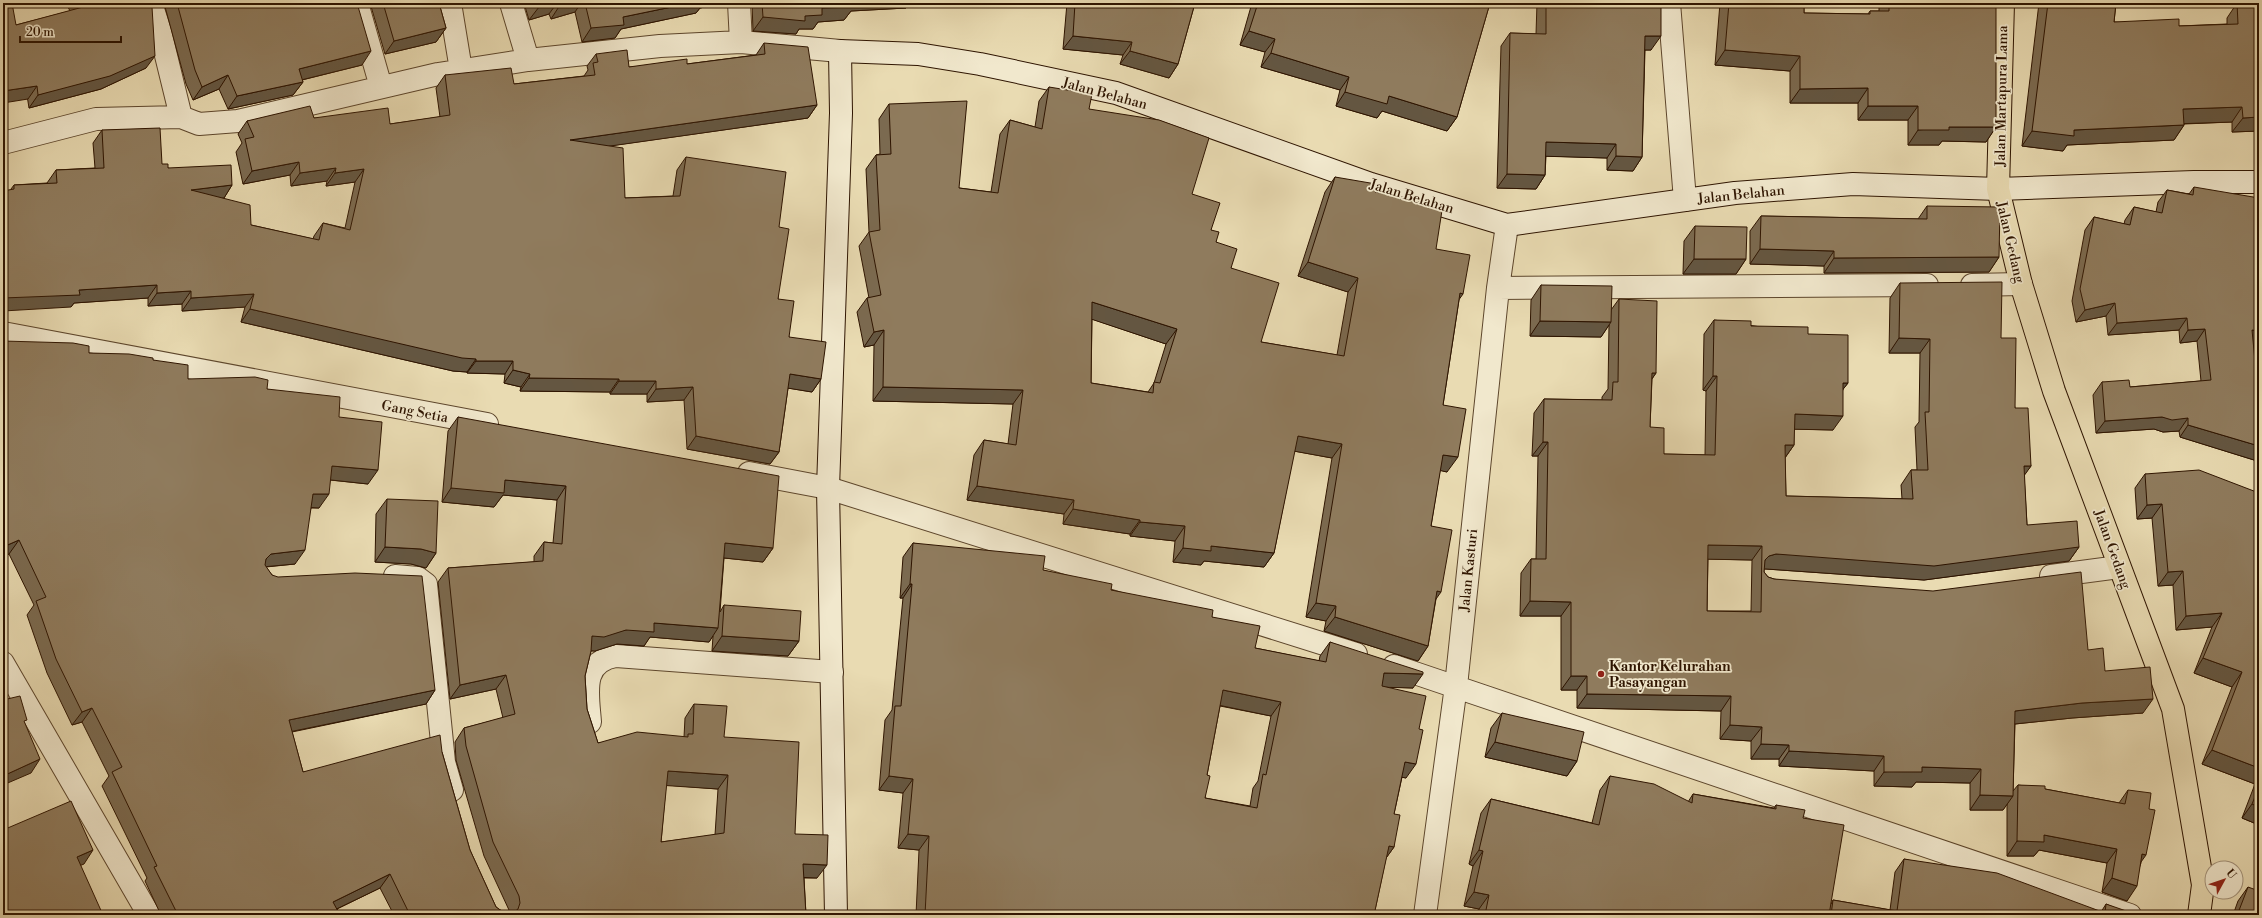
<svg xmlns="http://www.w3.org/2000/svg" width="2262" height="918" viewBox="0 0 2262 918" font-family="'Libre Bodoni',serif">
  <rect width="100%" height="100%" fill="#e9dbb2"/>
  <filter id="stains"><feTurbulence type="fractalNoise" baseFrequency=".005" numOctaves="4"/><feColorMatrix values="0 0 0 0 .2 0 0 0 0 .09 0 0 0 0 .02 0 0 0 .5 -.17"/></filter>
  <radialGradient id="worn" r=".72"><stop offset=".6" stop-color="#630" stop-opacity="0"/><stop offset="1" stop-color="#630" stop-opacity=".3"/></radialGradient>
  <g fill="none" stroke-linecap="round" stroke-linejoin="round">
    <defs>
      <path id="street" d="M 151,3 L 160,31 L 181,117
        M 357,3 L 381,87
        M 450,3 L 461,70
        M 511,3 L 528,60
        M 739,3 L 741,42
        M 1669,3 L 1685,200
        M 3,143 L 96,119 L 181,117 L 199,124 L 238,121 L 438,74 L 528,60 L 660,46 L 741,42 L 840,51
        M 1972,285 L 2021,284
        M 1498,288 L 1927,285
        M 3,333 L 487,424
        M 749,473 L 828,488 L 1356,654
        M 395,576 L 418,578 L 426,584 L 444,762 L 452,790
        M 2051,576 L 2119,567
        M 3,663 L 149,915
        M 1394,666 L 2130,915
        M 590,722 C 588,694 580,662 616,656 L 832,672
        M 1425,915 L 1456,686 L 1498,288 L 1507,225"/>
      <path id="secondary" d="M 836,915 L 828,488 L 841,113 L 840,51 L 918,54 L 980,64 L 1116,93 L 1371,184 L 1507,225 L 1735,193 L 1853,184 L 1998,189 L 2194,182 L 2259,182"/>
      <path id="primary" d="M 2003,3 L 1998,189 L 2021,284 L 2054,391 L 2173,709 L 2203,885 L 2199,915"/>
    </defs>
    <use href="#street" stroke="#5d462c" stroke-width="24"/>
    <use href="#secondary" stroke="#2e1400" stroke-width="24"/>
    <use href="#primary" stroke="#2e1400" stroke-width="24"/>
    <use href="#street" stroke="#f1e8cd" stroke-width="22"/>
    <use href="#secondary" stroke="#f1e8cd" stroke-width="22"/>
    <use href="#primary" stroke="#e9dbb2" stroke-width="22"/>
  </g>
  <path fill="#7b6a50" stroke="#2e1400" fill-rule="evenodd" d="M 66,3 L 151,3 L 146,68 L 101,89 L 29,108 L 16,25 L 70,11 Z
    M 164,3 L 357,3 L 362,65 L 302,80 L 303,82 L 293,95 L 228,109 L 219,89 L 193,100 L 186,84 Z
    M 370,3 L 439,3 L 446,28 L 436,42 L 385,54 Z
    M 524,3 L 724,3 L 700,8 L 696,13 L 621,29 L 615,38 L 582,42 L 575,12 L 551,19 L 549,14 L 529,20 Z
    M 752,3 L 909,3 L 906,8 L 851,11 L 844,20 L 818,22 L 813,29 L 799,29 L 796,34 L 753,31 Z
    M 1067,3 L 1195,3 L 1178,64 L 1169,78 L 1120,64 L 1123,55 L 1063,49 Z
    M 1252,3 L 1490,3 L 1457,117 L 1447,131 L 1382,111 L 1377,118 L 1336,106 L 1340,90 L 1261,67 L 1265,52 L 1240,45 Z
    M 1537,3 L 1661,3 L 1651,50 L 1645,50 L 1642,157 L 1633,171 L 1607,170 L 1607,158 L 1546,156 L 1545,175 L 1536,189 L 1497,188 L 1501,46 L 1510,33 L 1536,34 Z
    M 1720,3 L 1804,3 L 1804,13 L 1868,14 L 1870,11 L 1879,11 L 1879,3 L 1978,3 L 1977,7 L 1996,127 L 1986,142 L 1942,141 L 1939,145 L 1908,145 L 1908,120 L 1858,120 L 1858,103 L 1790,103 L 1790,71 L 1715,65 Z
    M 2039,3 L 2116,3 L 2114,22 L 2179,26 L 2227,24 L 2227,18 L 2237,3 L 2259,131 L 2232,132 L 2232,122 L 2184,124 L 2184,125 L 2174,140 L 2067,145 L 2063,151 L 2022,146 Z
    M 764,43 L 817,105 L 808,118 L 609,146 L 625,198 L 673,196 L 677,170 L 686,157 L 779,227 L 778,299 L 789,337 L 821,379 L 812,392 L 788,388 L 779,452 L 770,464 L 687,449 L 684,400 L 647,402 L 647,394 L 610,394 L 610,392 L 520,391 L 521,387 L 504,383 L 505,374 L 467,373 L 467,372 L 453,371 L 241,322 L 245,307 L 182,311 L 182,304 L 148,306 L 148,298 L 74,303 L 71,307 L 11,189 L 14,185 L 47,183 L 56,170 L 95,168 L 93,143 L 102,130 L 168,168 L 232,185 L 224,198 L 223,198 L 251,225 L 313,239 L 314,236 L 323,223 L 345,228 L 355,182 L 326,186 L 327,181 L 291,186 L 290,175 L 243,184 L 236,152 L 242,143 L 238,134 L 247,121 L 314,118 L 390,124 L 440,117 L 436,88 L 445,75 L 514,84 L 584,76 L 588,70 L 587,66 L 596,54 L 629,67 L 687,64 L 756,55 Z
    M 1049,87 L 1089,109 L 1192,194 L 1211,230 L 1216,242 L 1231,268 L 1261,342 L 1337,355 L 1348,292 L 1298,276 L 1325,192 L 1335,177 L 1375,192 L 1436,249 L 1459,300 L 1443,405 L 1447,472 L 1440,470 L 1431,526 L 1436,599 L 1428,646 L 1418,661 L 1324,631 L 1326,621 L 1306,617 L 1332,458 L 1294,451 L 1274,553 L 1264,567 L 1204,561 L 1201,565 L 1173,562 L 1175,541 L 1130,536 L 1130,534 L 1063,524 L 1064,514 L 967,500 L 974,455 L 984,440 L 1008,444 L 1013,404 L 873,401 L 874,345 L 864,347 L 857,312 L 867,298 L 869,298 L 859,246 L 869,232 L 866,169 L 876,155 L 880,154 L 879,119 L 889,104 L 959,188 L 991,192 L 1000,134 L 1010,120 L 1035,127 L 1039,101 ZM 1092,319 L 1166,344 L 1154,383 L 1148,392 L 1091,383 Z
    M 2194,187 L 2254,344 L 2254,460 L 2180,437 L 2179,431 L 2163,432 L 2154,429 L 2096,433 L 2093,395 L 2102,382 L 2130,387 L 2201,381 L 2197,341 L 2180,343 L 2179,330 L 2108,335 L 2106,316 L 2076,322 L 2072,301 L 2085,230 L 2094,217 L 2124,224 L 2125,220 L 2134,207 L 2156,212 L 2158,202 L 2167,190 L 2189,194 Z
    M 1927,206 L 1999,257 L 1989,272 L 1824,273 L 1824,266 L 1750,264 L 1750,231 L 1761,216 L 1918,219 Z
    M 1695,226 L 1746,259 L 1736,274 L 1683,274 L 1684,241 Z
    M 1900,283 L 2001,338 L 2015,408 L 2031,466 L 2024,475 L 2027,525 L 2079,547 L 2069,561 L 1924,580 L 1766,569 L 1764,569 L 1764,572 L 1768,577 L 1774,579 L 2088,650 L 2105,671 L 2143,713 L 2072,718 L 2015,724 L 2013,791 L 2018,785 L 2045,789 L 2119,803 L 2128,790 L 2141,863 L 2127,901 L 2102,892 L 2107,863 L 2039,850 L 2034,856 L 2007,856 L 2007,804 L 2003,810 L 1970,810 L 1970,783 L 1916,782 L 1912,787 L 1874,786 L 1874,771 L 1779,766 L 1779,759 L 1751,759 L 1751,741 L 1720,739 L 1721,711 L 1577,708 L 1577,690 L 1561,690 L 1561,616 L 1520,616 L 1521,573 L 1531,559 L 1536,559 L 1538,456 L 1532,456 L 1534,413 L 1544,399 L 1602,400 L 1602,397 L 1608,389 L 1609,325 L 1601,337 L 1530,336 L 1531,300 L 1541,285 L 1611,310 L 1619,299 L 1656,373 L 1652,379 L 1650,427 L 1664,454 L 1705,455 L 1706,391 L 1703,390 L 1704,334 L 1714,320 L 1808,334 L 1848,383 L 1843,389 L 1833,430 L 1794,429 L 1794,445 L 1785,458 L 1786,496 L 1902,499 L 1901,485 L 1911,470 L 1917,470 L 1915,427 L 1919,422 L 1920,353 L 1889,353 L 1890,298 ZM 1708,559 L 1752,560 L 1751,611 L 1707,611 Z
    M 3,341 L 89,353 L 153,360 L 188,379 L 267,389 L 339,417 L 368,484 L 330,480 L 319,508 L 311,508 L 295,564 L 266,567 L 272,575 L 435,690 L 426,704 L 292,732 L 303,772 L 442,752 L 470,850 L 496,907 L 506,914 L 510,913 L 509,910 L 484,856 L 456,760 L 455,742 L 464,728 L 503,718 L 496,689 L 450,699 L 438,582 L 448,568 L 534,562 L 534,556 L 544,542 L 553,543 L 557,500 L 503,495 L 494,507 L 442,502 L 448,431 L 458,417 L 773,548 L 763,562 L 724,558 L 720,612 L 724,605 L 799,641 L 788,656 L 712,651 L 713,636 L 709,642 L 650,637 L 644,646 L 617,644 L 595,651 L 591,651 L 585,676 L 587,709 L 598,743 L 684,737 L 685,718 L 694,704 L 724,737 L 795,834 L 817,878 L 804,878 L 806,915 L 394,915 L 380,888 L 337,909 L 340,915 L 161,915 L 145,881 L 147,878 L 102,786 L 109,776 L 82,722 L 72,725 L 47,673 L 27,615 L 34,605 L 9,554 L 3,557 ZM 666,785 L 718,789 L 715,835 L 661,842 Z
    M 2145,474 L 2259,493 L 2259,825 L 2242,818 L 2255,784 L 2202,764 L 2232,687 L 2194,673 L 2212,627 L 2176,630 L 2173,585 L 2158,586 L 2152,518 L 2137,519 L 2135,488 Z
    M 387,499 L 436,553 L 426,568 L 411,564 L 375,562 L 376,514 Z
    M 913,543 L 1043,570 L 1111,590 L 1212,617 L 1255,648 L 1319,661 L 1320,656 L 1330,642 L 1413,688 L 1389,687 L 1406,778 L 1402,777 L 1394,814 L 1394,847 L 1386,858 L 1374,915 L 916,915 L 919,850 L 898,848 L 903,793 L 879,790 L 885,720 L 892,710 L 903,598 L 900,598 L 903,557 ZM 1220,706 L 1271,716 L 1258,781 L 1253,788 L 1250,806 L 1205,798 L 1207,775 Z
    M 1502,713 L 1577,761 L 1567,776 L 1485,757 L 1491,728 Z
    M 1610,776 L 1688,802 L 1693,794 L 1774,808 L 1776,805 L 1803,818 L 1831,904 L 1833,900 L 1890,910 L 1895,872 L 1904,859 L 2101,912 L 2106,904 L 2132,915 L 1478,915 L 1479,909 L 1464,906 L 1473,866 L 1469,864 L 1481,813 L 1491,799 L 1592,823 L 1600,790 Z
    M 2248,887 L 2259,915 L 2233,915 L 2238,901 Z"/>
  <path fill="#645641" stroke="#2e1400" d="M 483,3 L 490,3 L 482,5 Z
    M 550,3 L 557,3 L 549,14 L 529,20 L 539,7 Z
    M 568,3 L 581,3 L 575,12 L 551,19 L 560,5 Z
    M 691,3 L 724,3 L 700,8 L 696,13 L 621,29 L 615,38 L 582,42 L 591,28 L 623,17 Z
    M 850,3 L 909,3 L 906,8 L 851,11 L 844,20 L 818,22 L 813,29 L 799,29 L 796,34 L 753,31 L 763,17 L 805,16 L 822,8 Z
    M 942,3 L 970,3 L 968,6 Z
    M 446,28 L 436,42 L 385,54 L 394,41 Z
    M 1249,31 L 1275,39 L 1265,52 L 1240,45 Z
    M 1073,36 L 1132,42 L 1123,55 L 1063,49 Z
    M 1645,36 L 1661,36 L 1651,50 L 1636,50 Z
    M 1725,50 L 1800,56 L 1790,71 L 1715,65 Z
    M 371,51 L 362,65 L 289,83 L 299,69 Z
    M 1130,51 L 1178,64 L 1169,78 L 1120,64 Z
    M 1271,53 L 1349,77 L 1340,90 L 1261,67 Z
    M 155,56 L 146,68 L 101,89 L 29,108 L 38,95 Z
    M 228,75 L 219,89 L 193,100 L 202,87 Z
    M 303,82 L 293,95 L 228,109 L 237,96 Z
    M 37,86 L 28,99 L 3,103 L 3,91 Z
    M 1868,88 L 1858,103 L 1790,103 L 1800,89 Z
    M 1345,92 L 1389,96 L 1457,117 L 1447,131 L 1382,111 L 1377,118 L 1336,106 Z
    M 817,105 L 808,118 L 561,153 L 570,140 Z
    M 1868,106 L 1918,106 L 1908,120 L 1858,120 Z
    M 2242,107 L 2232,122 L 2173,124 L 2183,109 Z
    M 2259,117 L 2259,131 L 2232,132 L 2243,118 Z
    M 2184,125 L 2174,140 L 2067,145 L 2063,151 L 2022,146 L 2032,131 L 2074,130 Z
    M 1949,127 L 1996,127 L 1986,142 L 1942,141 L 1939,145 L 1908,145 L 1918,130 Z
    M 1546,142 L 1616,144 L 1607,158 L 1537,156 Z
    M 1616,156 L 1642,157 L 1633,171 L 1607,170 Z
    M 299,162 L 290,175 L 243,184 L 252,171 Z
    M 336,168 L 327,181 L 291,186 L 300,173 Z
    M 364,169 L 355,182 L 326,186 L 335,173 Z
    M 1507,174 L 1545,175 L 1536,189 L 1497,188 Z
    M 232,185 L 224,198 L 182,203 L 191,190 Z
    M 1760,249 L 1834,251 L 1824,266 L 1750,264 Z
    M 1999,257 L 1989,272 L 1824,273 L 1834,258 Z
    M 1694,259 L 1746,259 L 1736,274 L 1683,274 Z
    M 1308,262 L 1358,278 L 1348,292 L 1298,276 Z
    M 157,285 L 148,298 L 74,303 L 71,307 L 3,311 L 3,298 L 79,290 Z
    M 191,291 L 182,304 L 148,306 L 157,293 Z
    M 1460,293 L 1463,294 L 1453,308 Z
    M 254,294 L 245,307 L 182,311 L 191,298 Z
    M 1092,302 L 1177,329 L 1166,344 L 1082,316 Z
    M 2115,303 L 2106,316 L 2076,322 L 2085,310 Z
    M 250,309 L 476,359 L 467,372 L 453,371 L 241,322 Z
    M 2187,318 L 2179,330 L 2108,335 L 2117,323 Z
    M 1540,321 L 1611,322 L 1601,337 L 1530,336 Z
    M 2205,329 L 2197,341 L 2180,343 L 2188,330 Z
    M 884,330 L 874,345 L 864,347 L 874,332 Z
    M 2252,330 L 2259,331 L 2259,345 L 2244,342 Z
    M 1899,338 L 1930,339 L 1920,353 L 1889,353 Z
    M 476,361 L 513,361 L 505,374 L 467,373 Z
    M 513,370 L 530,374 L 521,387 L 504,383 Z
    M 1652,373 L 1656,373 L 1646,387 Z
    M 790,374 L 821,379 L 812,392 L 781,387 Z
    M 1713,376 L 1717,376 L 1706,391 L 1703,390 Z
    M 529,378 L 619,379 L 610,392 L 520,391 Z
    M 619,381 L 656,381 L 647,394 L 610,394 Z
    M 1843,383 L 1848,383 L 1837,397 Z
    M 693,387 L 684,400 L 647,402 L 656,389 Z
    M 883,387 L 1023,390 L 1013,404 L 873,401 Z
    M 1795,414 L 1843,416 L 1833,430 L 1784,429 Z
    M 2162,417 L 2188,418 L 2179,431 L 2163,432 L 2154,429 L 2096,433 L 2105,421 Z
    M 2188,425 L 2259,446 L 2259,453 L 2254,460 L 2180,437 Z
    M 696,436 L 779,452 L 770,464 L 687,449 Z
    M 1298,436 L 1342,444 L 1332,458 L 1288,450 Z
    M 1543,442 L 1548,442 L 1538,456 L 1532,456 Z
    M 1785,445 L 1794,445 L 1784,459 Z
    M 1443,455 L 1458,457 L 1447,472 L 1433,469 Z
    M 332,466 L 378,470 L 368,484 L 322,479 Z
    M 2024,466 L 2031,466 L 2021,480 Z
    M 505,480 L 566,486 L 557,500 L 503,495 L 494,507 L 442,502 L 451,488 Z
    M 977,486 L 1074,500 L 1064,514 L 967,500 Z
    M 313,494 L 329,494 L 319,508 L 303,507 Z
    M 2162,504 L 2152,518 L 2137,519 L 2147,505 Z
    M 1073,509 L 1140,520 L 1130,534 L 1063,524 Z
    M 1140,522 L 1185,526 L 1175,541 L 1130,536 Z
    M 19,540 L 9,554 L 3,557 L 3,547 Z
    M 725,543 L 773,548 L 763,562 L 715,557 Z
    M 1708,545 L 1762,546 L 1752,560 L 1698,559 Z
    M 1211,546 L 1274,553 L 1264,567 L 1204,561 L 1201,565 L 1173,562 L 1183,548 Z
    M 385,547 L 421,549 L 436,553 L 426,568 L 411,564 L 375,562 Z
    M 2079,547 L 2069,561 L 1924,580 L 1766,569 L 1762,569 L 1765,560 L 1769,556 L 1776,554 Z
    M 305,550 L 295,564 L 262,567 L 266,559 L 271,554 Z
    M 2183,571 L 2173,585 L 2158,586 L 2168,572 Z
    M 910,584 L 912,584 L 903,598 L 900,598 Z
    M 1437,591 L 1441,592 L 1431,606 Z
    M 1530,601 L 1571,602 L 1561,616 L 1520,616 Z
    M 1316,603 L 1336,606 L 1326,621 L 1306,617 Z
    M 2222,613 L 2212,627 L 2176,630 L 2186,616 Z
    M 1335,617 L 1428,646 L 1418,661 L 1324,631 Z
    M 654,623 L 718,628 L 709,642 L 650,637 L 644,646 L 617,644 L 595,651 L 582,650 L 592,636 L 626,630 Z
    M 722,636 L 799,641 L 788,656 L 712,651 Z
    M 2203,658 L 2242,672 L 2232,687 L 2194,673 Z
    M 1384,673 L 1423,674 L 1413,688 L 1374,687 Z
    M 506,675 L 496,689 L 450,699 L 460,685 Z
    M 1571,676 L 1587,676 L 1577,690 L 1561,690 Z
    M 435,690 L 426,704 L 279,734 L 289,720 Z
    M 1223,690 L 1281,702 L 1271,716 L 1213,704 Z
    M 1587,694 L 1731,696 L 1721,711 L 1577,708 Z
    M 2153,699 L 2143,713 L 2072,718 L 2005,725 L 2015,711 L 2082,703 Z
    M 92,708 L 82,722 L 72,725 L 82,712 Z
    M 1730,725 L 1762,727 L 1751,741 L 1720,739 Z
    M 1495,742 L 1577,761 L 1567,776 L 1485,757 Z
    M 1761,744 L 1789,745 L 1779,759 L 1751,759 Z
    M 2212,750 L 2259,768 L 2259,779 L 2255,784 L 2202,764 Z
    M 1789,751 L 1884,756 L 1874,771 L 1779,766 Z
    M 40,759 L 31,773 L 3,785 L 3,776 Z
    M 1405,762 L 1416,764 L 1406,778 L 1395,776 Z
    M 1922,767 L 1981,769 L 1970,783 L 1916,782 L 1912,787 L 1874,786 L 1884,772 Z
    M 668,771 L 728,775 L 718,789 L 658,785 Z
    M 889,776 L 913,779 L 903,793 L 879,790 Z
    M 1980,795 L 2013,796 L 2003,810 L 1970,810 Z
    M 2252,804 L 2259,807 L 2259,825 L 2242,818 Z
    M 908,834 L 929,836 L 919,850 L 898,848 Z
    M 2044,835 L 2117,849 L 2107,863 L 2039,850 L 2034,856 L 2007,856 L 2017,841 Z
    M 1389,846 L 1394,847 L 1384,861 Z
    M 93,850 L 84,864 L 67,871 L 77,857 Z
    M 1479,850 L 1483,851 L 1473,866 L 1469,864 Z
    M 2142,854 L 2146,855 L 2136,869 Z
    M 803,864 L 827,865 L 817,878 L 794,877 Z
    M 390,874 L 380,888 L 324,915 L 333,902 Z
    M 2112,878 L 2137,886 L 2127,901 L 2102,892 Z
    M 1474,892 L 1489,895 L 1479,909 L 1464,906 Z
    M 1781,911 L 1801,915 L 1778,915 Z"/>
  <path fill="#8f7b5d" stroke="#2e1400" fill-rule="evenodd" d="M 3,3 L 12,3 L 16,25 L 83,7 L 81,3 L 151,3 L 152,7 L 155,56 L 110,76 L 38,95 L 37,86 L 3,91 Z
    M 177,3 L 357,3 L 371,51 L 299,69 L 303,82 L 237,96 L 228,75 L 202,87 L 195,70 Z
    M 383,3 L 439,3 L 446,28 L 394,41 Z
    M 538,3 L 550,3 L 539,7 Z
    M 560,3 L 568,3 L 560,5 Z
    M 585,3 L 691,3 L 623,17 L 624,25 L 591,28 Z
    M 762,3 L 854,3 L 854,7 L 822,8 L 822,15 L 805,16 L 805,21 L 763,17 Z
    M 1075,3 L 1195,3 L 1178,64 L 1130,51 L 1132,42 L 1073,36 Z
    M 1258,3 L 1490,3 L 1457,117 L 1389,96 L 1387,104 L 1345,92 L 1349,77 L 1271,53 L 1275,39 L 1249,31 Z
    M 1546,3 L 1661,3 L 1661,36 L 1645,36 L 1642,157 L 1616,156 L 1616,144 L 1546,142 L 1545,175 L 1507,174 L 1510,33 L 1546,34 Z
    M 1729,3 L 1804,3 L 1804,13 L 1870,14 L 1870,11 L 1889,11 L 1889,3 L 1978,3 L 1977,7 L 1996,7 L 1996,127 L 1949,127 L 1949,130 L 1918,130 L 1918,106 L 1868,106 L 1868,88 L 1800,89 L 1800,56 L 1725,50 Z
    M 2048,3 L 2116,3 L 2114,22 L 2179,19 L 2179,26 L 2238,24 L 2237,3 L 2259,3 L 2259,117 L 2243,118 L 2242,107 L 2183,109 L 2184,125 L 2074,130 L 2074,136 L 2032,131 Z
    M 764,43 L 808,47 L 817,105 L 570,140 L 623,148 L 625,198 L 680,196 L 686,157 L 786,172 L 779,227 L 789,229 L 778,299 L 794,301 L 789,337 L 826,342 L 821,379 L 790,374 L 779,452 L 696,436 L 693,387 L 656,389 L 656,381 L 619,381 L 619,379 L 529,378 L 530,374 L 513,370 L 513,361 L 476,361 L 476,359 L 462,358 L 250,309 L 254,294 L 191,298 L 191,291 L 157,293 L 157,285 L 79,290 L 80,295 L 3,298 L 3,191 L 14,189 L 14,185 L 57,183 L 56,170 L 104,168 L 102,130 L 160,128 L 162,164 L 168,164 L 168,168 L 231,165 L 232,185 L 191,190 L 250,205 L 251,225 L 319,240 L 323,223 L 350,230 L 364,169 L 335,173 L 336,168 L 300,173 L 299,162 L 252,171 L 245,139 L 254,137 L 247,121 L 310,106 L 314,118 L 388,108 L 390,124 L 450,115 L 445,75 L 511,68 L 514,84 L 595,75 L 593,63 L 598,62 L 596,54 L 627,50 L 629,67 L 687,59 L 687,64 L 765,54 Z
    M 1049,87 L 1092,94 L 1089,109 L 1159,120 L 1209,138 L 1192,194 L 1220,203 L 1211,230 L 1219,232 L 1216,242 L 1237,249 L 1231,268 L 1279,283 L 1261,342 L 1344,356 L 1358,278 L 1308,262 L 1335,177 L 1376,184 L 1375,192 L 1443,204 L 1436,249 L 1470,255 L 1463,294 L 1460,293 L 1443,405 L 1466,409 L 1458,457 L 1443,455 L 1431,526 L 1452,530 L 1441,592 L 1437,591 L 1428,646 L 1335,617 L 1336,606 L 1316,603 L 1342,444 L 1298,436 L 1274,553 L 1211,546 L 1211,551 L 1183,548 L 1185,526 L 1140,522 L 1140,520 L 1073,509 L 1074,500 L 977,486 L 984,440 L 1016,445 L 1023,390 L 883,387 L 884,330 L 874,332 L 867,298 L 881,295 L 869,232 L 880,230 L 876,155 L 891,154 L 889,104 L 967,101 L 959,188 L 998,193 L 1010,120 L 1042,129 ZM 1092,302 L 1177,329 L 1160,383 L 1154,382 L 1153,393 L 1091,383 Z
    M 2194,187 L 2259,198 L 2259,331 L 2252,330 L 2259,403 L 2259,446 L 2188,425 L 2188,418 L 2172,420 L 2162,417 L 2105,421 L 2102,382 L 2129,380 L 2130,387 L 2211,380 L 2205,329 L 2188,330 L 2187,318 L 2117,323 L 2115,303 L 2085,310 L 2080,289 L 2094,217 L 2130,225 L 2134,207 L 2162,213 L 2167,190 L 2193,195 Z
    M 1927,206 L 2000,207 L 1999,257 L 1834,258 L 1834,251 L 1760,249 L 1761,216 L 1927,219 Z
    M 1695,226 L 1747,227 L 1746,259 L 1694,259 Z
    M 2002,282 L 2001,338 L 2016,338 L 2015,408 L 2028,408 L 2031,466 L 2024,466 L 2027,525 L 2077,521 L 2079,547 L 1934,566 L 1776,554 L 1769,556 L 1765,560 L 1764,572 L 1768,577 L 1774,579 L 1933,591 L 2081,572 L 2088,650 L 2103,648 L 2105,671 L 2150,667 L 2153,699 L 2082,703 L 2015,711 L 2013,796 L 1980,795 L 1981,769 L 1922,767 L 1922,772 L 1884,772 L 1884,756 L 1789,751 L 1789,745 L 1761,744 L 1762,727 L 1730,725 L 1731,696 L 1587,694 L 1587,676 L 1571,676 L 1571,602 L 1530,601 L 1531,559 L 1546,559 L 1548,442 L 1543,442 L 1544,399 L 1612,400 L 1613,382 L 1618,382 L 1619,299 L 1657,301 L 1656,373 L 1652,373 L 1650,427 L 1664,428 L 1664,454 L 1715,455 L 1717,376 L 1713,376 L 1714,320 L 1751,321 L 1751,326 L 1808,327 L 1808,334 L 1848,335 L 1848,383 L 1843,383 L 1843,416 L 1795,414 L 1794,445 L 1785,445 L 1786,496 L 1913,499 L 1911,470 L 1928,470 L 1925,412 L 1929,412 L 1930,339 L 1899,338 L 1900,283 ZM 1708,545 L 1762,546 L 1761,612 L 1707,611 Z
    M 1541,285 L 1612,286 L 1611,322 L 1540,321 Z
    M 3,341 L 73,343 L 89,346 L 89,353 L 129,354 L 153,358 L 153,360 L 188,365 L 188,379 L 255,377 L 268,380 L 267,389 L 340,397 L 339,417 L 382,422 L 378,470 L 332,466 L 329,494 L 313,494 L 305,550 L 271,554 L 266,559 L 265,565 L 272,575 L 278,577 L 355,573 L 422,576 L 435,690 L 289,720 L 303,772 L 440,735 L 442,752 L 470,850 L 496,907 L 506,914 L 513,913 L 518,909 L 520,903 L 519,896 L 493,842 L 466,746 L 464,728 L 515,714 L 506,675 L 460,685 L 448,568 L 543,561 L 544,542 L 562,544 L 566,486 L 505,480 L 504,493 L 451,488 L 458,417 L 779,476 L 773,548 L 725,543 L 718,628 L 654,623 L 654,632 L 626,630 L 604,637 L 592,636 L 591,651 L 585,676 L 587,709 L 598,743 L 637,732 L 688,737 L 688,734 L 693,734 L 694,704 L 727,706 L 724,737 L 799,742 L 795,834 L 828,835 L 827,865 L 803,864 L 806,915 L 410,915 L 390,874 L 333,902 L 340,915 L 178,915 L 154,867 L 157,866 L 112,772 L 122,767 L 92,708 L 82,712 L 56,659 L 36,601 L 46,597 L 19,540 L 3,547 ZM 668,771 L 728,775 L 724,833 L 661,842 Z
    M 2199,470 L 2259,493 L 2259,768 L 2212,750 L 2242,672 L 2203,658 L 2222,613 L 2186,616 L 2183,571 L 2168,572 L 2162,504 L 2147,505 L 2145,474 Z
    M 387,499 L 438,501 L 436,553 L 421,549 L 385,547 Z
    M 913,543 L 1045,556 L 1043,570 L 1112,584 L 1111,590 L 1213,610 L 1212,617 L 1260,626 L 1255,648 L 1326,662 L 1330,642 L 1423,672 L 1423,674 L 1384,673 L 1382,686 L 1426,696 L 1419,729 L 1423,730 L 1416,764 L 1405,762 L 1394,814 L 1400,815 L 1394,847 L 1389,846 L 1374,915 L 925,915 L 929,836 L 908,834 L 913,779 L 889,776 L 895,706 L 901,706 L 912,584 L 910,584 ZM 1223,690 L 1281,702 L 1266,775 L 1263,774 L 1257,808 L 1205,798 L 1210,776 L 1207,775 Z
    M 724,605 L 801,611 L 799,641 L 722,636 Z
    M 20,696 L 27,720 L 24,721 L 40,759 L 3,776 L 3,700 Z
    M 1502,713 L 1584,732 L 1577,761 L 1495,742 Z
    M 1610,776 L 1654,784 L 1692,803 L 1693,794 L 1776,809 L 1776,805 L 1805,810 L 1803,818 L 1844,825 L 1829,915 L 1801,915 L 1781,911 L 1780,915 L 1485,915 L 1489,895 L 1474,892 L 1483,851 L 1479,850 L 1491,799 L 1599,825 Z
    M 2018,785 L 2045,786 L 2045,789 L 2125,804 L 2128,790 L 2151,793 L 2149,809 L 2155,810 L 2146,855 L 2142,854 L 2137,886 L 2112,878 L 2117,849 L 2044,835 L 2044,842 L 2017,841 Z
    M 2259,787 L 2259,807 L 2252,804 Z
    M 71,801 L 93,850 L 77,857 L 103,915 L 3,915 L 3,830 Z
    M 1904,859 L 1997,873 L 2105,913 L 2106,904 L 2132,913 L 2132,915 L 1831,915 L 1833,900 L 1897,911 Z
    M 2248,887 L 2259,891 L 2259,915 L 2242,915 L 2238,913 Z"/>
  <circle fill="#8f2418" stroke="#f1e8cd" stroke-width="1.5" cx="1601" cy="674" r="4"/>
  <g text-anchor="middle" stroke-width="3.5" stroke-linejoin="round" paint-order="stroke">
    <g font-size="14" fill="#2e1400" stroke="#f1e8cd">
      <text transform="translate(1105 93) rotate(15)" y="5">Jalan Belahan</text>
      <text transform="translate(2001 96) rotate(-89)" y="5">Jalan Martapura Lama</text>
      <text transform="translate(1741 194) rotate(-6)" y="5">Jalan Belahan</text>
      <text transform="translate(1412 196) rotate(17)" y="5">Jalan Belahan</text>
      <text transform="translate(2011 242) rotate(77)" y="5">Jalan Gedang</text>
      <text transform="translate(415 411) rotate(11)" y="5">Gang Setia</text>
      <text transform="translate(2113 549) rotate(70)" y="5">Jalan Gedang</text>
      <text transform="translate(1468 570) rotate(-84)" y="5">Jalan Kasturi</text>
    </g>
    <g font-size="14" font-weight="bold" fill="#2e1400" stroke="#f1e8cd" text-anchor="start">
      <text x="1609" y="671">Kantor Kelurahan<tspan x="1609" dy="16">Pasayangan</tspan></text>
    </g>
  </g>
  <rect width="2262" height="918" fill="none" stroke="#e9dbb2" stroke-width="16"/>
  <rect x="4" y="4" width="2254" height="910" fill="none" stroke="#2e1400" stroke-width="2"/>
  <rect x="8" y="8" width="2246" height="902" fill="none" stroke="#2e1400"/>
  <g transform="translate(2224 880) rotate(50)"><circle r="19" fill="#f1e8cd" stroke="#a3937b"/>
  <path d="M0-3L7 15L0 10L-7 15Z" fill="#8f2418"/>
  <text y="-6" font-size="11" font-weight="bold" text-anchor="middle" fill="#2e1400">U</text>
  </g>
  <path d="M20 36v6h101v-6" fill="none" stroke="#2e1400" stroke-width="2"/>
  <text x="26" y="36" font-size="12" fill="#2e1400" stroke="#f1e8cd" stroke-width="3" paint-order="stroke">20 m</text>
  <rect width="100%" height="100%" filter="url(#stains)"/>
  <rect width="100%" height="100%" fill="url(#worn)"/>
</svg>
